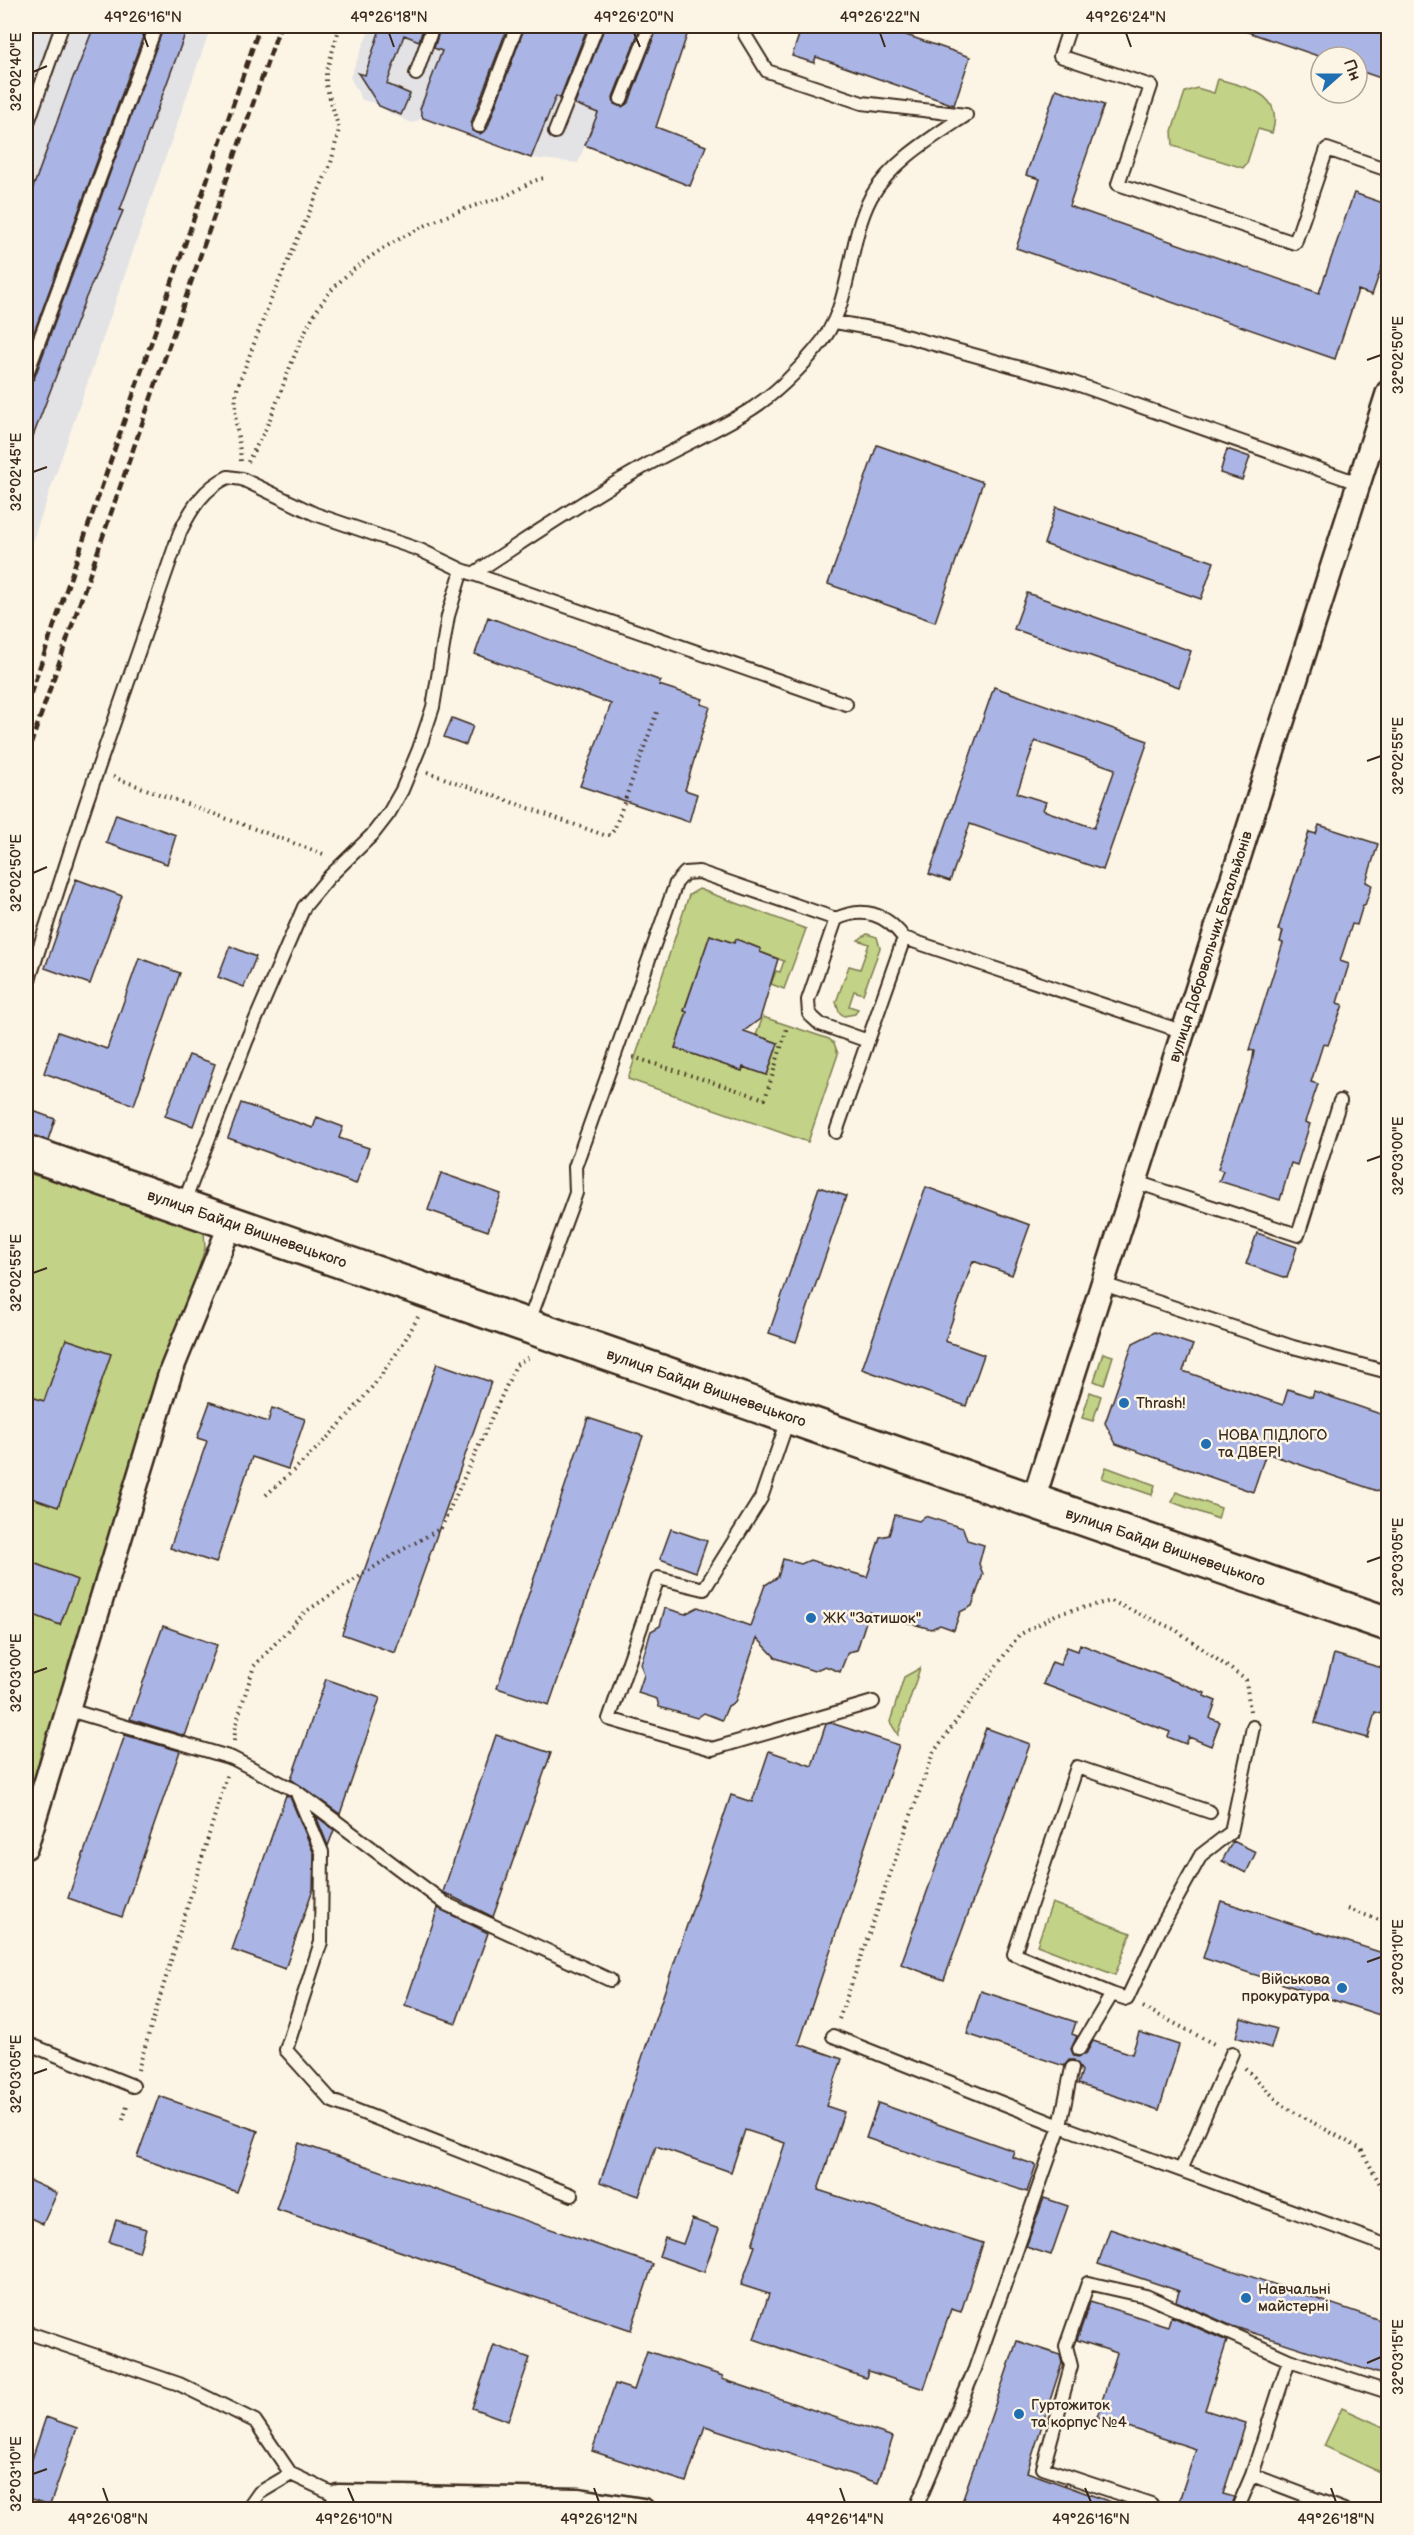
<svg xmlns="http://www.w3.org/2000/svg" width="1414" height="2535" viewBox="0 0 1414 2535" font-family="'Balsamiq Sans',sans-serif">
  <rect width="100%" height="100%" fill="#fcf5e5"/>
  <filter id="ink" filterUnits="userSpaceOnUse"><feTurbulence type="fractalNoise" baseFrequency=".0167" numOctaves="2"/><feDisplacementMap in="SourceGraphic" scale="12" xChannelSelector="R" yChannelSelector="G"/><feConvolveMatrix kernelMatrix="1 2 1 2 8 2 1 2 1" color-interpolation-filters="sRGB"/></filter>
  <g filter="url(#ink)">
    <path fill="#e3e2e5" d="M 26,26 L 211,26 L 26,560 Z
      M 371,26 L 690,26 L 656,129 L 598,113 L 578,163 L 531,158 L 423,118 L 412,123 L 388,112 L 378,104 L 362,100 L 350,77 Z"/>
    <path fill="#c2d286" stroke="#7e7e52" stroke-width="1.5" d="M 1218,79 C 1247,88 1285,93 1272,133 L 1258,129 L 1247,163 L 1243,168 L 1173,146 L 1172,131 L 1185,92 L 1197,88 L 1214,93 Z
      M 699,889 L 806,929 L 784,989 L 771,984 L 776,971 L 780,972 L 784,961 L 760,952 L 761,949 L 736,939 L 734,943 L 710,935 L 684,1010 L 687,1012 L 675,1048 L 742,1071 L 743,1067 L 767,1075 L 778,1043 L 756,1035 L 763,1017 L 829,1039 L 834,1043 L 838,1054 L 808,1142 L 628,1079 L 689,895 Z
      M 867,934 L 877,937 L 880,948 L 863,994 L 854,991 L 849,1006 L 858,1009 L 855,1014 L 844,1016 L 839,1012 L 836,1002 L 849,966 L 860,969 L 869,944 L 858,940 Z
      M 26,1173 L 195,1218 L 204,1230 L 205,1248 L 26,1830 Z
      M 1103,1353 L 1113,1356 L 1104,1385 L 1094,1381 Z
      M 1090,1392 L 1101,1396 L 1093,1421 L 1082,1418 Z
      M 1106,1467 L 1155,1485 L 1152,1495 L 1102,1478 Z
      M 1176,1492 L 1221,1508 L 1218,1519 L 1172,1502 Z
      M 920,1668 L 898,1735 L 890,1722 L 904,1677 Z
      M 1052,1903 L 1131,1933 L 1115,1975 L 1037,1945 Z
      M 1342,2408 L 1388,2429 L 1388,2476 L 1324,2446 Z"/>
    <path fill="#aab5e5" stroke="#3b2a1e" stroke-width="1.5" fill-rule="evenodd" d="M 94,26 L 147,26 L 26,354 L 26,207 L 74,75 L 75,75 Z
      M 164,26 L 188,26 L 120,210 L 123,211 L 84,302 L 27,452 L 26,452 L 26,384 L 34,379 Z
      M 381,26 L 424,26 L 419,41 L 404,35 L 387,84 L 410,94 L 401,115 L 379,106 L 358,73 L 365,75 Z
      M 441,26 L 508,26 L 471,123 L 472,131 L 480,134 L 487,129 L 525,26 L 588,26 L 560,98 L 556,96 L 531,158 L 423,118 L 420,109 L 442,51 L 434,48 Z
      M 605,26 L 641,26 L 613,97 L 614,104 L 622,107 L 629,102 L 658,26 L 690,26 L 656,127 L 706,146 L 690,186 L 585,145 L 598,113 L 575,104 Z
      M 802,26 L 880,26 L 970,57 L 954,105 L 816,57 L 814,63 L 792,56 Z
      M 1240,26 L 1379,26 L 1389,29 L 1389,81 L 1357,70 L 1357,57 L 1321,57 L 1239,29 Z
      M 1056,89 L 1104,105 L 1069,206 L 1319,293 L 1354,193 L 1389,205 L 1389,246 L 1372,295 L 1358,290 L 1335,359 L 1016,248 L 1040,179 L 1026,175 Z
      M 877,445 L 983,482 L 935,622 L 828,584 Z
      M 1227,449 L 1250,457 L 1242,480 L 1220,473 Z
      M 1056,507 L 1214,562 L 1201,599 L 1044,544 Z
      M 1027,593 L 1191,651 L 1179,687 L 1014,629 Z
      M 488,617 L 661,681 L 659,685 L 703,699 L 701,704 L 710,707 L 685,790 L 697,794 L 689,822 L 580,786 L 611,704 L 475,654 Z
      M 994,687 L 1148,741 L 1103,870 L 970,824 L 950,881 L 929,874 ZM 1035,741 L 1115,769 L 1094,828 L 1043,810 L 1046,802 L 1017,793 Z
      M 452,718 L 473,726 L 466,745 L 444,737 Z
      M 116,814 L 176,835 L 167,864 L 106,843 Z
      M 1319,825 L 1378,844 L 1366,882 L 1372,885 L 1365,905 L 1363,905 L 1357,925 L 1352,924 L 1340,961 L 1349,964 L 1337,1003 L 1343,1005 L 1328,1045 L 1323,1044 L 1311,1082 L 1318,1084 L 1305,1122 L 1310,1124 L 1297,1165 L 1291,1163 L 1280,1200 L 1219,1181 L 1223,1171 L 1218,1169 L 1252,1063 L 1254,1051 L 1249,1050 L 1283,943 L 1280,942 L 1283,931 L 1278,930 L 1309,832 L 1316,834 Z
      M 76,879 L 122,896 L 90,984 L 45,968 Z
      M 710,935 L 734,943 L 736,939 L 761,949 L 760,952 L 778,959 L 760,1019 L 744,1031 L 778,1043 L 767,1075 L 743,1067 L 742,1071 L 675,1048 L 687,1012 L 684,1011 Z
      M 230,946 L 256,957 L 244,987 L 218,977 Z
      M 139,958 L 180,973 L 134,1105 L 44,1073 L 58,1032 L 107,1049 Z
      M 189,1055 L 215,1064 L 193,1126 L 165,1116 Z
      M 241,1103 L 313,1128 L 317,1117 L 343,1127 L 339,1138 L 369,1148 L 356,1184 L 228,1138 Z
      M 33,1111 L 55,1119 L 48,1140 L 26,1134 Z
      M 441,1173 L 501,1194 L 488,1231 L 428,1210 Z
      M 819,1187 L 846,1196 L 796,1342 L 769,1333 Z
      M 926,1187 L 1030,1225 L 1012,1275 L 973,1261 L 945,1341 L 984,1355 L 966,1406 L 862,1369 Z
      M 1257,1233 L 1297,1247 L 1287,1278 L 1246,1264 Z
      M 1155,1332 L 1193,1345 L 1183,1371 L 1283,1405 L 1288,1389 L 1312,1397 L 1314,1391 L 1389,1417 L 1389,1495 L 1266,1453 L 1253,1492 L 1116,1444 L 1105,1423 L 1133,1343 Z
      M 66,1339 L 111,1354 L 58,1507 L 26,1496 L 26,1453 L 33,1432 L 26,1429 L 26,1416 L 32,1397 L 44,1401 Z
      M 437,1363 L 491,1382 L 395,1653 L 342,1634 Z
      M 210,1402 L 268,1422 L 272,1408 L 305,1419 L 288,1469 L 252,1457 L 216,1563 L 170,1548 L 207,1441 L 197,1438 Z
      M 588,1418 L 643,1436 L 549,1705 L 497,1688 Z
      M 895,1515 L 919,1521 L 925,1516 L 963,1528 L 967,1540 L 984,1545 L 979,1564 L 983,1574 L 972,1606 L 960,1612 L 954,1630 L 940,1625 L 931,1629 L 869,1612 L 857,1650 L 848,1652 L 840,1672 L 825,1666 L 814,1671 L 776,1658 L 757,1638 L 735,1702 L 728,1706 L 722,1720 L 704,1713 L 697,1718 L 659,1707 L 657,1699 L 638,1693 L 644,1675 L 641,1664 L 651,1631 L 660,1626 L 665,1608 L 685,1614 L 698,1607 L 750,1626 L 765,1585 L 778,1577 L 783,1559 L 801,1564 L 810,1560 L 867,1577 L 880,1537 L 889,1535 Z
      M 671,1529 L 707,1541 L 696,1572 L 660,1559 Z
      M 26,1560 L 77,1580 L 60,1625 L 26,1612 Z
      M 163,1626 L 217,1645 L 185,1736 L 130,1719 Z
      M 1080,1644 L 1205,1693 L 1204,1696 L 1216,1701 L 1210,1718 L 1220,1722 L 1211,1746 L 1189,1737 L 1186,1744 L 1168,1737 L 1170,1732 L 1043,1684 L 1052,1662 L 1060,1665 L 1067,1647 L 1078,1651 Z
      M 1334,1654 L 1389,1670 L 1389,1716 L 1375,1712 L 1368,1738 L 1315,1723 Z
      M 326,1679 L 380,1698 L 340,1814 L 291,1779 Z
      M 831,1723 L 899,1745 L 799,2044 L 842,2059 L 826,2106 L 844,2112 L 818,2190 L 983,2243 L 961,2312 L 951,2309 L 924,2389 L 868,2371 L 866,2378 L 754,2339 L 769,2294 L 741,2285 L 755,2246 L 752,2245 L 785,2143 L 745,2130 L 731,2172 L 656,2146 L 639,2196 L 600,2182 L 731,1795 L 752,1802 L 769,1751 L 812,1766 L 826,1724 Z
      M 986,1728 L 1030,1744 L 944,1980 L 901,1964 Z
      M 125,1735 L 180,1751 L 122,1917 L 68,1898 Z
      M 496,1735 L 551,1753 L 493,1917 L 443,1892 Z
      M 286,1795 L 290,1797 L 314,1854 L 313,1889 L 285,1969 L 232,1950 Z
      M 316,1816 L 334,1830 L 328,1846 Z
      M 1233,1841 L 1256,1852 L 1246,1873 L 1222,1861 Z
      M 1221,1901 L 1389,1955 L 1389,2018 L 1203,1958 Z
      M 438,1908 L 488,1933 L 456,2023 L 405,2005 Z
      M 981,1991 L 1076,2022 L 1072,2034 L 1077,2036 L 1071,2049 L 1074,2056 L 1078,2057 L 1086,2054 L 1093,2041 L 1132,2054 L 1139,2032 L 1179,2045 L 1159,2110 L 1078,2084 L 1082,2071 L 1074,2060 L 1069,2060 L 1064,2066 L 967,2034 Z
      M 1241,2018 L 1277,2029 L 1271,2048 L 1236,2037 Z
      M 159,2096 L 258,2131 L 237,2192 L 137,2157 Z
      M 878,2103 L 1014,2151 L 1012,2157 L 1036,2165 L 1027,2192 L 866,2138 Z
      M 299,2143 L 653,2264 L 631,2330 L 276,2209 Z
      M 26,2179 L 57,2193 L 43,2224 L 26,2216 Z
      M 1044,2198 L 1068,2206 L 1051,2255 L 1026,2247 Z
      M 692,2219 L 719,2229 L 704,2272 L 659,2256 L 665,2238 L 683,2244 Z
      M 116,2220 L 146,2229 L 139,2252 L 109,2242 Z
      M 1110,2229 L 1389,2323 L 1389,2377 L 1232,2326 L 1176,2301 L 1179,2291 L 1098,2264 Z
      M 1090,2302 L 1168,2326 L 1171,2316 L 1227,2341 L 1205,2410 L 1246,2423 L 1223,2494 L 1234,2497 L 1229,2510 L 1176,2510 L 1196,2449 L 1097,2417 L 1117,2353 L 1077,2340 Z
      M 1017,2341 L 1060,2355 L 1062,2363 L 1027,2472 L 1125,2507 L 1125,2510 L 977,2510 L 961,2504 Z
      M 494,2345 L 530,2358 L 508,2421 L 472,2408 Z
      M 647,2351 L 723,2376 L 722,2379 L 893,2437 L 878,2483 L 705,2426 L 686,2482 L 592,2451 L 615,2384 L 634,2390 Z
      M 46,2417 L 77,2428 L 50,2505 L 26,2497 L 26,2477 Z"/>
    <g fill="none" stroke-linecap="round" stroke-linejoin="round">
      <defs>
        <path id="lane" d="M 748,26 L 745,35 L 767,71 L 862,103 L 966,115
          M 1070,26 L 1060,56 L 1151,86 L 1118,184 L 1295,243 L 1327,149 L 1388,170
          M 416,74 L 433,26
          M 621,99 L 650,26
          M 479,126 L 517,26
          M 26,128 L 62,26
          M 555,132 L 597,26
          M 835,322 L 887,331 L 1071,382 L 1358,483
          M 26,376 L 156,26
          M 473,574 C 527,539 581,502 638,470 C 675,448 717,431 753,408 C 777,392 798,371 816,349 C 854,306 845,246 871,197 C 892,161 933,137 966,115
          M 836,919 L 808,1000 L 809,1014 L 820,1024 L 868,1041
          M 26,989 L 86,803 L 180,532 C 191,509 204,488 228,477 L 242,479 L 315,514 L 420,550 L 462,570 L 846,704
          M 836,1132 L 904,938
          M 1136,1182 L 1298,1235 L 1340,1101
          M 183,1205 L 246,1042 L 304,907 L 329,877 L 372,835 L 389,813 L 402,790 L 419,749 L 433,707 L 448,616 L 462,570
          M 1103,1284 L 1293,1347 L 1388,1372
          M 528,1324 L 576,1193 L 575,1167 L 676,883 L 685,873 L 699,872 L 836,919 C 864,906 886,914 904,938 L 1184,1032
          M 789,1417 L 761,1498 L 704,1589 L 658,1578 L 609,1719 L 712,1749 L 873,1702
          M 69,1710 L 232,1758 L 296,1791 L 322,1852 L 321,1942 L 286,2050 L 332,2101 L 572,2195
          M 297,1792 L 446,1904 L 610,1980
          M 1112,1994 L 1127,1999 L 1161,1927 L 1201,1855 L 1231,1832 L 1253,1727
          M 833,2036 L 1060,2126 L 1388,2246
          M 26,2043 L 133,2086
          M 1079,2049 L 1112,1994 L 1014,1954 L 1077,1767 L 1210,1812
          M 1181,2170 L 1232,2053
          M 26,2332 L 179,2384 L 255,2421 L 291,2474 L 338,2496
          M 1252,2475 L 1344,2510
          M 247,2510 L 259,2493 L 291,2474
          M 915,2510 L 975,2369 L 1060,2126 L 1072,2068
          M 1155,2510 L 1151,2504 L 1043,2468 L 1071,2366 L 1066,2346 L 1088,2283 L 1146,2296 L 1289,2360
          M 1237,2510 L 1252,2475 L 1289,2360 L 1388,2392"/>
        <g id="street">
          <path id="s1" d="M 1033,1501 L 1388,392"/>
          <path d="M 26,1847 L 171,1371 L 231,1223"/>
          <path d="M 338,2496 L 579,2500 L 643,2510"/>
        </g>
        <g id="secondary">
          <path id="s2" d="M 26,1152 L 1388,1624"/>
        </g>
      </defs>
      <use href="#lane" stroke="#3b2a1e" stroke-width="16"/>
      <use href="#street" stroke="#3b2a1e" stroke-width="27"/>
      <use href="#secondary" stroke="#3b2a1e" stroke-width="38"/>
      <path stroke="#3b2a1e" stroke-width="4" stroke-dasharray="1.5 4.5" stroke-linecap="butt" d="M 241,461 C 239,434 231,412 238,386 L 269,304 L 331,163 L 339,129 L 326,85 L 326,73 L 340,26
        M 248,462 C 253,451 260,441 265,430 C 285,388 295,340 323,301 C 356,254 442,213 497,199 C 514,195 529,179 546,178
        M 427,772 L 604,835 L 610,835 L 614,830 L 657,712
        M 113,777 L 326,855
        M 633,1057 L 765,1099 L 788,1025
        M 266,1495 C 325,1444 381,1387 418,1317
        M 234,1741 L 236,1724 L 254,1666 L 305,1612 L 385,1560 L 441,1528 L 516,1365 L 531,1356
        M 1348,1909 L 1388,1923
        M 1143,2007 L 1216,2045
        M 839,2019 L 933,1753 L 1019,1635 L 1057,1614 L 1111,1601 L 1176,1630 L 1246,1680 L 1250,1711
        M 1245,2068 L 1283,2106 L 1361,2149 L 1388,2199
        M 138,2070 L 227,1775
        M 123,2120 L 128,2103"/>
      <use href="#lane" stroke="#fcf5e5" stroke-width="12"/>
      <use href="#street" stroke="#fcf5e5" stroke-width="22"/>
      <use href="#secondary" stroke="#fcf5e5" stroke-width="33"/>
      <path stroke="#3b2a1e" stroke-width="4.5" stroke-dasharray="9 4.5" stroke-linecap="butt" d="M 26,707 L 260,26
        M 26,758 L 280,26"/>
    </g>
  </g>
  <path fill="none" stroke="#3b2a1e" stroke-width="2" d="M 143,33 L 148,47M 389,33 L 394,47M 634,33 L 640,47M 880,33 L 885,47M 1126,33 L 1131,47M 33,72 L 47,66M 1367,360 L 1381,355M 33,472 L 47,467M 1367,761 L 1381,756M 33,873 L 47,867M 1367,1161 L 1381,1156M 33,1273 L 47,1268M 1367,1562 L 1381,1557M 33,1673 L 47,1668M 1367,1962 L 1381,1957M 33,2074 L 47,2069M 1367,2363 L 1381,2357M 33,2474 L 47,2469M 103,2488 L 108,2502M 348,2488 L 354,2502M 594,2488 L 599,2502M 840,2488 L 845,2502M 1085,2488 L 1091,2502M 1331,2488 L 1336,2502"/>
  <g fill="#1f6fb2" stroke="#fcf5e5" stroke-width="2">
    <circle cx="1124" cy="1403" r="6"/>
    <circle cx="1206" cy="1444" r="6"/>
    <circle cx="811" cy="1618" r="6"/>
    <circle cx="1342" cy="1988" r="6"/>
    <circle cx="1246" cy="2298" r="6"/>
    <circle cx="1019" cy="2414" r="6"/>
  </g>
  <g text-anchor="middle" stroke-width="5" stroke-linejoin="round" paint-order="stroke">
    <g font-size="15" fill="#3b2a1e" stroke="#fcf5e5">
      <text dy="5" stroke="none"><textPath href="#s1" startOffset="582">вулиця Добровольчих Батальйонів</textPath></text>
      <text dy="5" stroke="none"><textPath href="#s2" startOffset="234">вулиця Байди Вишневецького</textPath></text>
      <text dy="5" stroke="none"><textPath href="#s2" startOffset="720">вулиця Байди Вишневецького</textPath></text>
      <text dy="5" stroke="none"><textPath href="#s2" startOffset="1206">вулиця Байди Вишневецького</textPath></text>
    </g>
    <g font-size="15" fill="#3b2a1e" stroke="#fcf5e5" text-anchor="start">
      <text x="1136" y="1408">Thrash!</text>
      <text x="1218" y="1440">НОВА ПІДЛОГО<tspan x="1218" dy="17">та ДВЕРІ</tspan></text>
      <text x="823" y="1623">ЖК "Затишок"</text>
      <text x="1330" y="1984" text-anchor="end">Військова<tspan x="1330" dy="17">прокуратура</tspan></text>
      <text x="1258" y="2294">Навчальні<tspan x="1258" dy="17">майстерні</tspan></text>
      <text x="1031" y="2410">Гуртожиток<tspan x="1031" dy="17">та корпус №4</tspan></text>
    </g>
  </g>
  <rect width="1414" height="2535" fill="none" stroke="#fcf5e5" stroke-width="66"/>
  <g transform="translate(1339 75) rotate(69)"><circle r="28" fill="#fcf5e5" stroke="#afa495" stroke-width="1.5"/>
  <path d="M0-4.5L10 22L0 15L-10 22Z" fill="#1f6fb2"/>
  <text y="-9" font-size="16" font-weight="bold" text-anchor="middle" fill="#3b2a1e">Пн</text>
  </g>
  <rect x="33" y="33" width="1348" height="2469" fill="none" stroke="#3b2a1e" stroke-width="2"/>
  <g font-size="15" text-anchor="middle" fill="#3b2a1e">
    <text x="143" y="22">49°26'16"N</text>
    <text x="389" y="22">49°26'18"N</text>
    <text x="634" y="22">49°26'20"N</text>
    <text x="880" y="22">49°26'22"N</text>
    <text x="1126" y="22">49°26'24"N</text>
    <text transform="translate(16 72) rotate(-90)" y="5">32°02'40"E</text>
    <text transform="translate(1398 355) rotate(-90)" y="5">32°02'50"E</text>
    <text transform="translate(16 472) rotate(-90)" y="5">32°02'45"E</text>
    <text transform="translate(1398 756) rotate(-90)" y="5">32°02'55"E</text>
    <text transform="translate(16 873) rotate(-90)" y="5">32°02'50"E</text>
    <text transform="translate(1398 1156) rotate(-90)" y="5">32°03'00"E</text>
    <text transform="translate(16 1273) rotate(-90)" y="5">32°02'55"E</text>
    <text transform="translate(1398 1557) rotate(-90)" y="5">32°03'05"E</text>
    <text transform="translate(16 1673) rotate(-90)" y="5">32°03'00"E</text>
    <text transform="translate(1398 1957) rotate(-90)" y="5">32°03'10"E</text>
    <text transform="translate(16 2074) rotate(-90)" y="5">32°03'05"E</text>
    <text transform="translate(1398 2357) rotate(-90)" y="5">32°03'15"E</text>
    <text transform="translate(16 2474) rotate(-90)" y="5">32°03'10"E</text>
    <text x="108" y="2524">49°26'08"N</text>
    <text x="354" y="2524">49°26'10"N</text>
    <text x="599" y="2524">49°26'12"N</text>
    <text x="845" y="2524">49°26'14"N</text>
    <text x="1091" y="2524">49°26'16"N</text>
    <text x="1336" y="2524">49°26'18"N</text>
  </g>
</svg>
